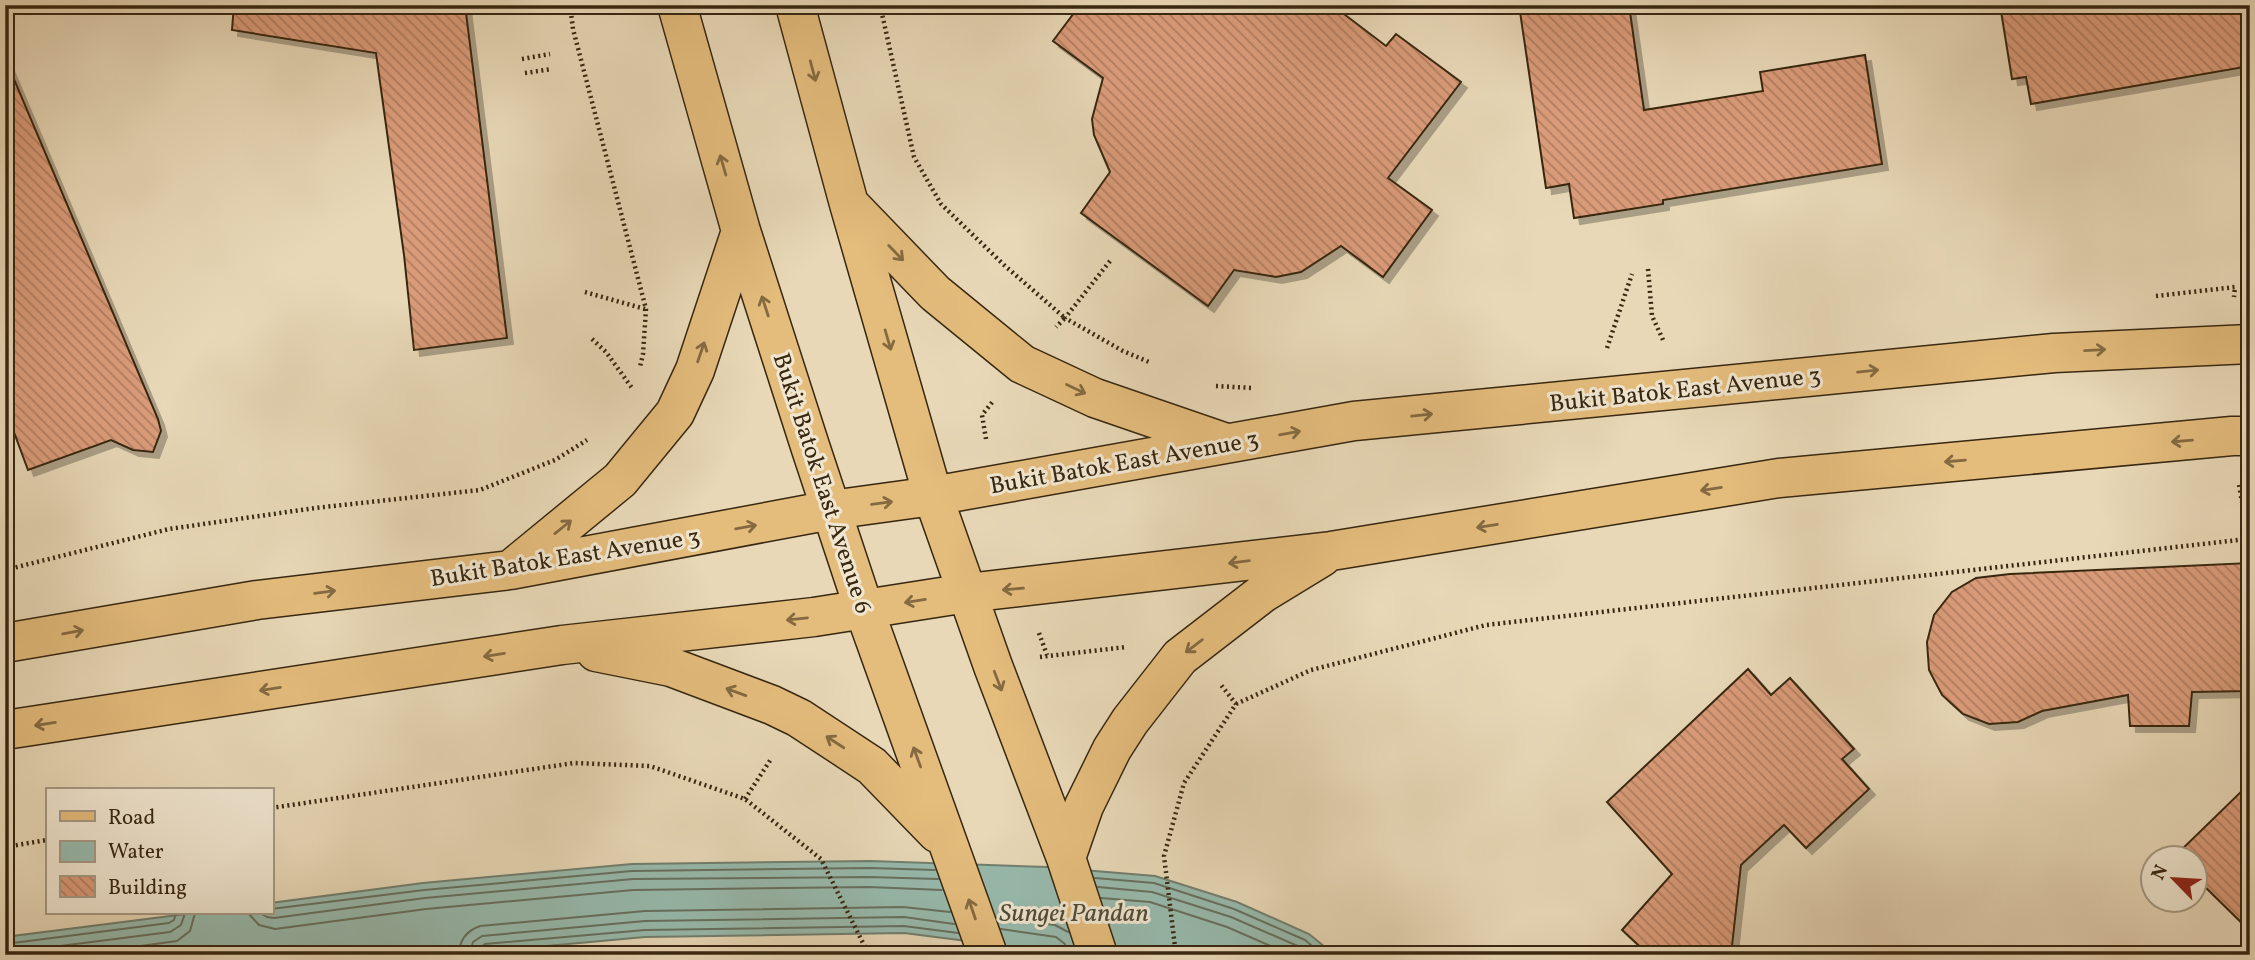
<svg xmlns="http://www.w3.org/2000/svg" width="2255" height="960" viewBox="0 0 2255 960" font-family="Vollkorn,serif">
  <defs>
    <pattern id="building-back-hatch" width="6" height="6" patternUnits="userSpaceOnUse" patternTransform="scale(1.75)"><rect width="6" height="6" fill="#da9b79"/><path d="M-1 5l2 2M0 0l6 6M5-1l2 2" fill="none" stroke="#b27e62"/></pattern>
    <filter id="shadow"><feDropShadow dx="6" dy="6" stdDeviation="0" flood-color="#0004"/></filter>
  </defs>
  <rect width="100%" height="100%" fill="#e8d8b7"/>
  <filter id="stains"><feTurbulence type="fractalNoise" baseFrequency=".00286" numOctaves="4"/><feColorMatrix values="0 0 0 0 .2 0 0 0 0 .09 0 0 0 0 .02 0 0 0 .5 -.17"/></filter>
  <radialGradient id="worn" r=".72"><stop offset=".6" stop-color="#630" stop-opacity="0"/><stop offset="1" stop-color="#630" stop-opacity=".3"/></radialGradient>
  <path fill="#97baad" stroke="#717f6f" stroke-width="2" d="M 870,861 L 1047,867 L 1155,876 L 1237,902 L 1309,934 L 1335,955 L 1078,955 L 904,933 L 645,937 L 447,955 L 5,955 L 5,937 L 194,913 L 271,913 L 271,903 L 423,883 L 632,864 Z"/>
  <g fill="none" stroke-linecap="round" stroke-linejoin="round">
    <path stroke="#67705f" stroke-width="2" d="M 1095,878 L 1154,883 L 1234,909 L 1305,940 L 1323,955
      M 1098,887 L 1152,892 L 1231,917 L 1300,947 L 1310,955
      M 1101,898 L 1150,902 L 1227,927 L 1291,955
      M 271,909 L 424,890 L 632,871 L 870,868 L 935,870
      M 248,913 L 259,925 L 275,929 L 426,909 L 633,890 L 869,887 L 942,890
      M 260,913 L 267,917 L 274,918 L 425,898 L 633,879 L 869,877 L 938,879
      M 997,918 L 1055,925 L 1068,932
      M 1001,929 L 1056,937 L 1065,944 L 1067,955
      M 5,944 L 169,923 L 174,920 L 176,913
      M 5,953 L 170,932 L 181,925 L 185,913
      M 75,955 L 177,941 L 190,931 L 195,913
      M 459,955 C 459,940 466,931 480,926 L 645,911 L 903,907 L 950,912
      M 469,955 L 473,942 L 482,936 L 645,921 L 904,917 L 954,924
      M 478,955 L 480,948 L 485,944 L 645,930 L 904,926 L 958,933"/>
  </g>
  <path fill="url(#building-back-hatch)" stroke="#372711" stroke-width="2" filter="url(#shadow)" d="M 234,5 L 465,5 L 507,338 L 414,350 L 404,255 L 376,53 L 232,30 Z
    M 1080,5 L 1332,5 L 1386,46 L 1396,34 L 1461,82 L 1388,178 L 1432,210 L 1383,277 L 1341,246 L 1301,272 L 1276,277 L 1234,270 L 1208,306 L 1081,213 L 1110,172 L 1094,135 L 1092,119 L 1103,78 L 1053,41 Z
    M 1519,5 L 1629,5 L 1644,110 L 1763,91 L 1760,72 L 1865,55 L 1882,164 L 1663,200 L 1663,204 L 1574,218 L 1569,184 L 1546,188 Z
    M 2000,5 L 2250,5 L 2250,66 L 2031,104 L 2026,77 L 2012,79 Z
    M 5,58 L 158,419 L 161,431 L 153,452 L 133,450 L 111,440 L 28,470 L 5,408 Z
    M 2250,563 L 2250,691 L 2192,692 L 2189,726 L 2130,726 L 2128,695 L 2042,711 L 2018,722 L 1989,724 L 1963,714 L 1942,695 L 1929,670 L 1927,642 L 1934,615 L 1952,592 L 1976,578 L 2010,574 Z
    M 1748,669 L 1771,695 L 1790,678 L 1854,749 L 1842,759 L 1869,789 L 1806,848 L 1784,825 L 1741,865 L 1731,955 L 1649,955 L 1622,930 L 1672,874 L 1607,802 Z
    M 2250,783 L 2250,931 L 2195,877 L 2195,858 L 2177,858 L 2175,856 Z"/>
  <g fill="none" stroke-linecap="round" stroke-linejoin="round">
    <defs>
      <path id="major" d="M 677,5 L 741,231 L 810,446 L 864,609 L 988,955
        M 795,5 L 849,204 L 933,496 L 993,666 L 1066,858 L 1098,955
        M 853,208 L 935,293 L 1022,364 L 1095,398 L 1223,442
        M 514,567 L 620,480 L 675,413 L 695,370 L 741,231
        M 5,643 L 257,600 L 510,570 L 831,510 L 933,496 L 1354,421 L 2054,353 L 2250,344
        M 596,652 L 671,667 L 772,705 L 799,718 L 872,766 L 937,833
        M 5,730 L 562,645 L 814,617 L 967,593 L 1331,551 L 1779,478 L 2232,436 L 2250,436
        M 1066,858 L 1084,806 L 1112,749 L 1130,721 L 1180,657 L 1263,593 L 1322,557"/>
    </defs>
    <use href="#major" stroke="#372711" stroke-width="41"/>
    <path stroke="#372711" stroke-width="4.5" stroke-dasharray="2 3.5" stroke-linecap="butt" d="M 570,5 L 573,29 L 646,309 L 643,354 L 640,367
      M 880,5 L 914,157 L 941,204 L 1004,265 L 1065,318 L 1056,327
      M 522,59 L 550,54
      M 525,73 L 552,69
      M 1110,261 L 1065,318 L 1123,351 L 1149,362
      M 1648,269 L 1652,316 L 1664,342
      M 585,292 L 645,309
      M 2156,296 L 2235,287 L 2234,297
      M 592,339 L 606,352 L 632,388
      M 1607,348 L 1632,274
      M 1216,386 L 1253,388
      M 986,439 L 982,415 L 994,400
      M 2239,485 L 2250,546
      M 5,570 L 169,529 L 315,508 L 480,490 L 555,460 L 587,440
      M 1039,633 L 1047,655
      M 1040,657 L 1126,647
      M 1236,704 L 1311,670 L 1486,625 L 2247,539
      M 745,799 L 771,759
      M 271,808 L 574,763 L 650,766 L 745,799 L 821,859 L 869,955
      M 5,847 L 47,840
      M 1176,955 L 1164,856 L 1184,783 L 1236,704 L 1221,685"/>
    <use href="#major" stroke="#e4bc7c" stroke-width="38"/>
  </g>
  <defs><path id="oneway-shaft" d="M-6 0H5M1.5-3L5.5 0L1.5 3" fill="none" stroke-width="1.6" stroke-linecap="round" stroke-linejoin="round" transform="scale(1.75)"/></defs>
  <g stroke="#856a41">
    <use href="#oneway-shaft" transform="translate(813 71) rotate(75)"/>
    <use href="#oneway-shaft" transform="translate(723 165) rotate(-106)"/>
    <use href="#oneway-shaft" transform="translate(896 253) rotate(46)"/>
    <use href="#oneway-shaft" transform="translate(765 306) rotate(-108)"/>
    <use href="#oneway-shaft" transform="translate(888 340) rotate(74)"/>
    <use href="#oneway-shaft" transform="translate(2095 350) rotate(-3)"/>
    <use href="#oneway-shaft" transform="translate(701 352) rotate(-71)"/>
    <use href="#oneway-shaft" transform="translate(1868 371) rotate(-6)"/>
    <use href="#oneway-shaft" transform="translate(1076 389) rotate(25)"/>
    <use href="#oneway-shaft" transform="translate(1422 415) rotate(-6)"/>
    <use href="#oneway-shaft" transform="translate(1290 433) rotate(-10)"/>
    <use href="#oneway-shaft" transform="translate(2182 441) rotate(175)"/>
    <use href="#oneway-shaft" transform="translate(1955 461) rotate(175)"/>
    <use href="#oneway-shaft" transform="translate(1711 489) rotate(171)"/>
    <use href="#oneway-shaft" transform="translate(882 503) rotate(-8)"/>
    <use href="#oneway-shaft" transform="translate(1487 526) rotate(171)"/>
    <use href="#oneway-shaft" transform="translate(563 527) rotate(-39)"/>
    <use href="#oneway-shaft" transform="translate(746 527) rotate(-10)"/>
    <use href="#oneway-shaft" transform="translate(1239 562) rotate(173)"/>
    <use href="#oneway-shaft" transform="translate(1013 589) rotate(175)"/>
    <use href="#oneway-shaft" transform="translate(325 592) rotate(-7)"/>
    <use href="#oneway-shaft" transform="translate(915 601) rotate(171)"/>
    <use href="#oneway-shaft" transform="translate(797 619) rotate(174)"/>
    <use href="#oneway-shaft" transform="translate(73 632) rotate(-10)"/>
    <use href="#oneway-shaft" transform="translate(1194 646) rotate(143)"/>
    <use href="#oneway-shaft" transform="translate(494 655) rotate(171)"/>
    <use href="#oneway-shaft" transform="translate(998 681) rotate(69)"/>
    <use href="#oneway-shaft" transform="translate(270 689) rotate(171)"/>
    <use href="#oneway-shaft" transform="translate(736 692) rotate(-160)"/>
    <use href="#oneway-shaft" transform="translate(45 724) rotate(171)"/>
    <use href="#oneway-shaft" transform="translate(835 742) rotate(-147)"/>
    <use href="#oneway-shaft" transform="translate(917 757) rotate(-110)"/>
    <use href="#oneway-shaft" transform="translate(972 909) rotate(-109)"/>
  </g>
  <g text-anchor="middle" stroke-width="6" stroke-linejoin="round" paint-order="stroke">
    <g font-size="24" fill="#372711" stroke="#f0e6d0">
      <text transform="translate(1685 389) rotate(-6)" y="8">Bukit Batok East Avenue 3</text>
      <text transform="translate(1124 462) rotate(-10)" y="8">Bukit Batok East Avenue 3</text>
      <text transform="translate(823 483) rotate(72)" y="8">Bukit Batok East Avenue 6</text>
      <text transform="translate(565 557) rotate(-9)" y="8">Bukit Batok East Avenue 3</text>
    </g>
    <g font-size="26" font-style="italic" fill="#4f4c38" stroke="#f0e6d0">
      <text x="1074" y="921">Sungei Pandan</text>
    </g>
  </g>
  <rect width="2255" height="960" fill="none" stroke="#e8d8b7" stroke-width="28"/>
  <rect x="7" y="7" width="2241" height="946" fill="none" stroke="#372711" stroke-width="3.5"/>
  <rect x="14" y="14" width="2227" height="932" fill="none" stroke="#372711" stroke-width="2"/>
  <rect x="46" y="788" width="228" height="126" fill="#f0e6d0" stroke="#a69a84" stroke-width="2"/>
  <rect x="60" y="811" width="35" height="10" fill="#e4bc7c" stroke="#a69a84" stroke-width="2"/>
  <text x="108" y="824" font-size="21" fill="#372711">Road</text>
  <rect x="60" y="841" width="35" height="21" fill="#97baad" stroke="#a69a84" stroke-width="2"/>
  <text x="108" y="858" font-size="21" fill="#372711">Water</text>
  <rect x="60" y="876" width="35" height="21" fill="url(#building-back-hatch)" stroke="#a69a84" stroke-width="2"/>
  <text x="108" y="894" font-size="21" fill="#372711">Building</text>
  <g transform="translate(2174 879) rotate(295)"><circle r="33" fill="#f0e6d0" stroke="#a69a84" stroke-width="2"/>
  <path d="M0-5L12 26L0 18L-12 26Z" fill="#8f2418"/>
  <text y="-10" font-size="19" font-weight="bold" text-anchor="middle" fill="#372711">N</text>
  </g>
  <rect width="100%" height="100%" filter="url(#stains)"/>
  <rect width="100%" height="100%" fill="url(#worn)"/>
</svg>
